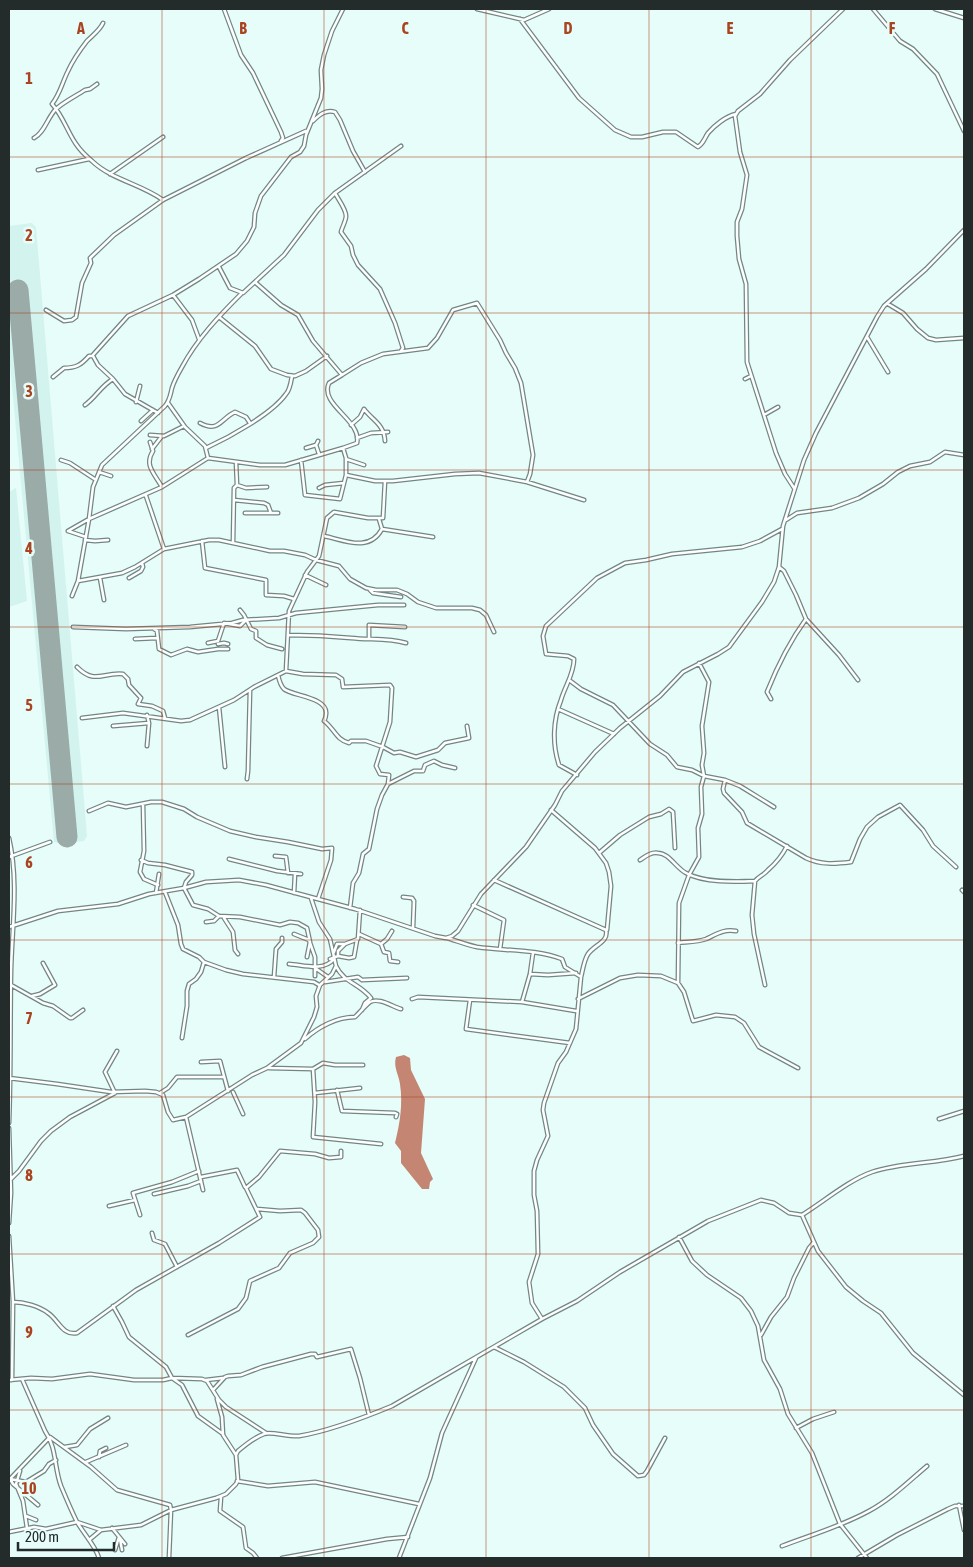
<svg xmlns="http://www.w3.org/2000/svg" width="973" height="1567" viewBox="0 0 973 1567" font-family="'Asap Condensed',sans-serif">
  <rect width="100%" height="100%" fill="#e6fdfa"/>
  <path fill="#d3f3ef" d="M 32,223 L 36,227 L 87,836 L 84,841 L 62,844 L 54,842 L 9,353 L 9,226 Z
    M 16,488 L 27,601 L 9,607 L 9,492 Z"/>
  <path fill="#c48672" d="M 404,1055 L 410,1058 L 411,1070 L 425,1099 L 421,1153 L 433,1179 L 430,1182 L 429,1189 L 422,1189 L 401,1163 L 401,1151 L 395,1143 C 400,1123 403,1104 400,1084 C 399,1075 393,1067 396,1057 Z"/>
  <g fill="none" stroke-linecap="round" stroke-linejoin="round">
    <path stroke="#9aaba8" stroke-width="21" d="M 18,290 L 67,837"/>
    <defs>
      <path id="minor" d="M 224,9 L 241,55 L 253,73 L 281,132 L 283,138 L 281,141
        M 477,9 L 524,20 L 549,9
        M 873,9 L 900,41 L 913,49 L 937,74 L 964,131
        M 935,9 L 964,18
        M 520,19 L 579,98 L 615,130 L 631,137 L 642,137 L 663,132 L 676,132 L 698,147 C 704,143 704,139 708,133 C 714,126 726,116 736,114
        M 103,23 C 100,30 93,35 87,41 C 80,50 73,60 68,71 C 62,83 60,94 52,104 C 63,116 67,131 76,144 C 80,150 86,156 92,161 C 112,180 141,184 163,200
        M 313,121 C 319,115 326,109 335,112 L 340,120 L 353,151 L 365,172
        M 34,138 C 44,133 47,119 55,110 C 63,102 76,96 85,90 L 90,89 L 97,84
        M 38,170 L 89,159
        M 110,174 L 163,137
        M 335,193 C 338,199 346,209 346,216 C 346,221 342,227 341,232 L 351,246 L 353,255 L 358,265 L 380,289 L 395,323 L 403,348 L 401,351
        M 219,267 L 230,288 L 243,293 L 284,255 L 318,210 L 335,193 L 401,146
        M 256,283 L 281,305 L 298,315 L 313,341 L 342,375 L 329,383 C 319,405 362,420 357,443 L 343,448
        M 173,295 L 192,320 L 199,339
        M 888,304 L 903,313 L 917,329 L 928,338 L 936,340 L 964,338
        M 46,310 L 64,321 L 72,320 L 76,317 L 82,283 L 91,263 L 90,258 L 114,235 L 163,200 L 246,158 L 306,131
        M 219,317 L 255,346 L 271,369 L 287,375 L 295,376 L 306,371 L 327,356
        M 867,337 L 888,372
        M 93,356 L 98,365 L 113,379 L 125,394 L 158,413
        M 342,375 L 361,363 L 383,354 L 428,348 L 437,338 L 453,310 L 477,303 L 500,340 L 506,353 L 515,368 L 521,383 L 533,455 L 530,474 L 527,482
        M 53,377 L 64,368 C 76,368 81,365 89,356 L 92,356 L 128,316 L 173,295 L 199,279 L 236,254 L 247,241 L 254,227 L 255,213 L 261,196 L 291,157 L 300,152 L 304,146 L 306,135 L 321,98 L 322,89 L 321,70 L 324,55 L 332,31 L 343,9
        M 745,379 L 751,376
        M 136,402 L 140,386
        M 168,403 L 185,427 L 205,446 L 208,458
        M 85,405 C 96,397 101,386 113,379
        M 764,415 L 778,407
        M 141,421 L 153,410
        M 200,423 C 219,433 220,419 235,412 L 246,417 L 250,423
        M 351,425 L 360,417 L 364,409 C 373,421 384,424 385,441
        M 150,435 L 164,436 L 184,426
        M 357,438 L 371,433 L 388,432
        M 150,442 L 153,451 C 144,465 154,473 162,487
        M 316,445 L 318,441
        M 206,448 C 228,438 272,414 286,394 C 290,390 291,382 292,376
        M 306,448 L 316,445 L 319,454
        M 152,449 L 162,436
        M 346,459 L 364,465
        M 61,460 L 70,463 L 96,480
        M 301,460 L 305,495 L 340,499 L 346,475
        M 99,472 L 111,476
        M 237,485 L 246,488 L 267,487
        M 319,488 L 325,485 L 344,483
        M 794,488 L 785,474 L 776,453 L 747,362 L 746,284 L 739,259 L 737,236 L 737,222 L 742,209 L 747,175 L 740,152 L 735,116 L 738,111 L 760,94 L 790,60 L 843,9
        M 146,496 L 164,549
        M 234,500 L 264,503 L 268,505 L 271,513
        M 245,513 L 278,513
        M 379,519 L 382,529
        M 786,520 L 797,513 L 832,508 L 859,498 L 883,484 L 898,472 L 910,466 L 930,462 L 945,452 L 964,455
        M 68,531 L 89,519 L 93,487 L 102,465 L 165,406 C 170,400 170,396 172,388 C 174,381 178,374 182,367 C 197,339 219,316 241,294
        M 68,531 L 86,537
        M 324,536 C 344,540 369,553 382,529 L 433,537
        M 85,540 L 95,541 L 108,540
        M 202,541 L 205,568 L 266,580 L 266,595 L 284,596 L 294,599
        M 233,543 L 234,488 L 237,485 L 236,462
        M 779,567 L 784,571 L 796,595 L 806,619 L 839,655 L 858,680
        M 305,575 L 326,585
        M 100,578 L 104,600
        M 129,578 L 141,571 L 143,567 L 142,563
        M 78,581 L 122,573 L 135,567 L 164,549 L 209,540 L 219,540 L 270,551 L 284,551 L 305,555 L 316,560 L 339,566 L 350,579 L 366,588 L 376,590 L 397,590 L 407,594 L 418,602 L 436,608 L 472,608 L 480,610 L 486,615 L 494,632
        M 370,590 L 373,593 L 401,597
        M 72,596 L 78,581 L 89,519 L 162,487 L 208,458 L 260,465 L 285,465 L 343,448 L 346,458 L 346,475 L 375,481 L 393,481 L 455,474 L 479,473 L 527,482 L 584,500
        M 240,610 L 244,615 L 251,629 L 256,631 L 256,638 L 267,645 L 282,649
        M 73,627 L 126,629 L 190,627 L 232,623 L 243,620 L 279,618 L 296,613 L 378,605 L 404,605
        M 154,629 L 157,631 L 159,649 L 171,655 L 187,649 L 198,652 L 218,649 L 228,649
        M 288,635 C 310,635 330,636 351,638 C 370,640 388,638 406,643
        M 135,639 L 157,638
        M 369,639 L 369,625 L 405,627
        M 208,643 L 218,641 L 224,623 L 240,626 L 246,620
        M 218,644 L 224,643 L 228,644
        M 77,667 C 95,685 102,672 123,674 L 128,679 L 129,685 L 141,698 L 138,704 L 152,706 L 163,711 L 165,718
        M 286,671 L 303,674 L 336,675 L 342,679 L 343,687 L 390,685 L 392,688 L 390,722 L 376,766 L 380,774 L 389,775 L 388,784
        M 278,675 C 279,680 280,685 284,689 C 292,696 328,697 326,714 C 326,717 325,719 324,721 C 334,728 336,740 349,743 L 351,741 L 366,741 L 383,747 L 394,753 L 400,752 L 416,757 L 438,750 L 445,743 L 469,738 L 467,726
        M 569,680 L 581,689 L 613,705 L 650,744 L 667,755 L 677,767 L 692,770 L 704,776 L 725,780 L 723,789 L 724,793 L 742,812 L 747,823 L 806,858 C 821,865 835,864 851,862 L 860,839 L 867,827 L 878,817 L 900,805 L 923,830 L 933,846 L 956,867
        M 771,699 L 767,692 C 777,667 790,641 806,619
        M 219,707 L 225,767
        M 558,709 L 614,734
        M 147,715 L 149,723 L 147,746
        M 82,718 L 123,713 L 181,721 L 190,720 L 234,700 L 254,687 L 286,671 L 289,611 L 307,572 L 319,556 L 327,518 L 334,512 L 368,518 L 383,518 L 385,481
        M 113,726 L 149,723
        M 577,775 L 559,765 C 552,744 553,720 561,700 C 565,686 574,674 574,659 L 568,656 L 546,654 L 543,636 L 546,626 L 597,578 L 625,563 L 646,560 L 672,554 L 742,547 L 760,541 L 782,529
        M 247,779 L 248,771 L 250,690
        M 725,780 L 740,786 L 774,807
        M 143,804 L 144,851 L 140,872 L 144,879 L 158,885
        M 551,810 L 595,848 L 606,863 L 609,872 L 611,886 L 607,930
        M 89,811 L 108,803 L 126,807 L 151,802 L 162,802 L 184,809 L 197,817 L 230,831 L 256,837 L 288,842 L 322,849 L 332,848 L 331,860 L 318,899
        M 9,838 C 19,882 12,927 11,971 C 10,1022 11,1073 9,1123
        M 599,853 L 620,835 L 649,817 L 661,814 L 669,809 L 673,812 L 675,848
        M 275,856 L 286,857 L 288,873
        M 9,857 L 50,842
        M 229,859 L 277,871 L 301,874
        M 141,860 L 148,863 L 165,865 L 192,872 L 192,875 L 186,882 L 184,888 L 193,905 L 208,909 L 219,916 L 240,917 L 280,925 L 290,922 L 298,923 L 307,928 L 310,942 L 307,957
        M 640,860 C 646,856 651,852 658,853 C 669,853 676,868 686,873 C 704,883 735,882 755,881 C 759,876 764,875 768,870 C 775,864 783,854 787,846
        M 494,880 L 606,930 C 609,942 594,945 588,954 C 584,960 583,969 581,977
        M 755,881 L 752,915 L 754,934 L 765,985
        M 962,890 L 964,892
        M 165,892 L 178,925 L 181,944 L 183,949 L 199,957 L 204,962 L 226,970 L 243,974 L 314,982 L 319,985
        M 156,893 L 159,874
        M 294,893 L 295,874
        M 403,897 L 412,898 L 414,901 L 413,928
        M 473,905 L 504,920 L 500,949
        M 350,908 L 353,883 L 359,873 L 363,854 L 369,849 L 377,809 L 382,795 L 388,784 L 414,771 L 423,771 L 425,765 L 434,761 L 442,765 L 455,768
        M 224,918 L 233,932 L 235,950 L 238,954
        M 206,922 L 214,921 L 219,916
        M 9,927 L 58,911 L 118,904 L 149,894 L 184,888 L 206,882 L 239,880 L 266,885 L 355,909 L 435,936 L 446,938 L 452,936 L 458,931 L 481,894 L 526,847 L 555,805 L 562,791 L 595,752 L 620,728 L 660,696 L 683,672 L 718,654 L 729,647 L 762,602 L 774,582 L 779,567 L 783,526 L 804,460 L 816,433 L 877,317 L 884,306 L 926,269 L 964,230
        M 294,934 L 309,940 L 315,957 L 315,976
        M 359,934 L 381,944 L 384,952 L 389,953 L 390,961 L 398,962
        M 447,938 C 457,941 467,945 477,947 C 506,951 535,949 562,959 L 565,967 L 581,977 L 576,1029 L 566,1052 L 558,1063 L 544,1103 L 543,1110 L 548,1136 L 537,1160 L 534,1171 L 534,1195 L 537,1211 L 538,1254 L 529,1282 L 532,1303 L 542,1319
        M 678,943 C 687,942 698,942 706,939 C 717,934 723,929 736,931
        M 381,944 L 387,939 L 392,931
        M 334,952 L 337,944 L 345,944
        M 338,956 L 349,958 L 354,957 L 357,940
        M 330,959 L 338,956 L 338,951 L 345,944 L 358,939 L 360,910
        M 289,964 C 304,965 323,972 334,959
        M 336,966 C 344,983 359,983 371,998 L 365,1003 L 362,1010
        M 315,968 L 328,977
        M 530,974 L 548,975 L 576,973
        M 274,977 L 276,949 L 282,942 L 282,938
        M 325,982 L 358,977 L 362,980 L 407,978
        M 678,983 L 679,903 L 689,875 L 699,857 L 698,828 L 702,814 L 701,787 L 704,776 L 702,765 L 704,753 L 702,726 L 709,682 L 699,663
        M 11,985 L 43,1003 L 53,1006 L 70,1018 L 72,1018 L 83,1010
        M 32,996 L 40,994 L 55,985 L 43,963
        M 412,999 L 418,997 L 522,1002 L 530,974 L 533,953
        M 578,999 L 620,978 L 638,975 L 661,976 L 678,983 L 684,992 L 693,1021 L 716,1015 L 735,1017 L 744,1023 L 759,1047 L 798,1068
        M 470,1000 L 466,1029 L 570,1043
        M 522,1002 L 576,1011
        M 182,1038 L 187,1006 L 187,991 L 189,984 L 196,979 L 201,972 L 204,962
        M 305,1039 C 318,1027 337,1017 355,1017 C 360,1012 365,1006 370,1002 C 379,997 393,1007 401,1009
        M 201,1062 L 220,1061 L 228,1091
        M 269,1068 L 313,1069 L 315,1102 L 313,1137 L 381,1144
        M 313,1069 L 323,1063 L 335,1065 L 363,1065
        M 9,1078 L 57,1084 L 111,1092 L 145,1091 L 156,1092 L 163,1095 L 168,1112 L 173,1120 L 186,1117 L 252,1075 L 267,1068 L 301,1043 L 314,1017 L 317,1007 L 316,996 L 320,985 L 332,974 L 336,966 L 330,939 L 319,922 L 311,898
        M 337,1090 L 342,1111 L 395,1113 L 397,1114 L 396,1117
        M 233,1092 L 243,1114
        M 115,1093 L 105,1072 L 117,1051
        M 160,1093 L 168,1088 L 177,1077 L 223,1077
        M 315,1093 L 360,1088
        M 186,1117 L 203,1190
        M 939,1119 L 964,1111
        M 9,1128 L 11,1193 L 9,1223
        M 201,1177 L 237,1170 L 245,1187
        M 9,1181 L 19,1171 L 41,1141 L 51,1131 L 70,1117 L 115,1093
        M 154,1194 L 188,1186 L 201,1181
        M 109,1206 L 135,1200
        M 140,1215 L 133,1193 L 172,1182 L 199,1171
        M 802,1215 L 818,1251 L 846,1287 L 863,1301 L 881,1313 L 913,1353 L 964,1395
        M 152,1233 L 154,1240 L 165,1244 L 177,1267
        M 9,1236 L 13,1302 L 12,1380
        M 679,1237 L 692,1261 L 707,1275 L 741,1298 L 751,1311 L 758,1326 L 764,1360 L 780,1389 L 788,1414 L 812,1453 L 840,1524 L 867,1558
        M 13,1302 C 24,1302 39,1306 48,1313 C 58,1319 62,1336 77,1333 L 136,1290 L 219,1243 L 260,1217 L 246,1188 L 259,1177 L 280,1151 L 315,1154 L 329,1158 L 341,1157 L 341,1151
        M 113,1306 L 122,1322 L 129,1337 L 166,1367 L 172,1378 L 182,1385 L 198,1416 L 223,1434
        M 188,1335 L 238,1309 L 246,1298 L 250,1281 L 279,1268 L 290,1253 L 313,1243 L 319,1237 L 318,1230 L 305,1213 L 301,1210 L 280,1211 L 257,1209
        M 761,1335 L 771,1317 L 787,1297 L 794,1278 L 809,1248 L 814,1242
        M 494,1347 L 524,1362 L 564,1387 L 585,1408 L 593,1425 L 613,1454 L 638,1476 L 644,1475 L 647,1471 L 665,1438
        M 22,1379 L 45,1431 C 57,1448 54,1468 61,1486 C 66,1498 71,1510 77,1522 C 84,1534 95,1545 99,1558
        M 9,1380 L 31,1378 L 52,1379 L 90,1374 L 134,1380 L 163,1380 L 172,1378 L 202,1379 L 207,1381 L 219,1400 L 226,1407 L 266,1433
        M 206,1380 L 223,1378
        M 213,1390 L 225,1377 L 228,1376 L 241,1375 L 262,1367 L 311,1354 L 315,1354 L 317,1357 L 351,1349 L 360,1378 L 369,1415
        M 217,1399 L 222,1417 L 223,1435 L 236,1455
        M 796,1428 L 813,1419 L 834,1412
        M 65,1447 L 77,1445 L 90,1429 L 108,1418
        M 99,1457 L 100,1451 L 106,1448
        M 86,1462 L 126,1445
        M 20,1471 L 16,1484 L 23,1501 L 27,1528
        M 10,1479 L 26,1482 L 44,1471 L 49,1464 L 56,1460
        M 10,1479 L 13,1484 L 38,1505
        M 9,1480 L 50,1437 L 91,1467 L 117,1490 L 170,1505 L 171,1510 L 169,1558
        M 237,1481 L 268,1486 L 315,1482 L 419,1504
        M 221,1497 L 220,1511 L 243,1527 L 246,1548 L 253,1553 L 257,1558
        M 959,1505 L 964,1530
        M 26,1516 L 36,1520
        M 112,1528 L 125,1544
        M 9,1532 L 34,1527 L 46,1529 L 77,1522 L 101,1530 L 141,1525 L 171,1510 L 216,1498 L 226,1494 L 236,1484 L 238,1480 L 236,1455 L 238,1451 C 245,1445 255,1437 264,1434 C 270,1431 288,1437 299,1436 C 330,1431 363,1418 392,1406 L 542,1319 L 577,1301 L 620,1272 L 708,1221 L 761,1200 L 774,1203 L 789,1213 L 802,1215 C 823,1202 849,1180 872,1172 C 902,1162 934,1164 964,1156
        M 120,1539 L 122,1550
        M 89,1540 L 101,1530
        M 782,1546 C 811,1535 842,1526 869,1511 C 891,1499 908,1482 927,1466
        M 115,1550 L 119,1537
        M 282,1558 L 387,1539 L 408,1537
        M 399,1558 L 430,1478 L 442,1433 L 476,1358
        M 858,1558 L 897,1535 L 948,1509 L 955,1506 L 964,1506"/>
    </defs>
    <use href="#minor" stroke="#728784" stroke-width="5"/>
    <use href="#minor" stroke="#fff" stroke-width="2.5"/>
  </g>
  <path fill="none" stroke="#aa4320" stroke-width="1" stroke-opacity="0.55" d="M 162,9 L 162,1558M 324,9 L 324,1558M 486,9 L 486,1558M 649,9 L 649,1558M 811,9 L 811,1558M 9,157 L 964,157M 9,313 L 964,313M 9,470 L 964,470M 9,627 L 964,627M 9,784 L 964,784M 9,940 L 964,940M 9,1097 L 964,1097M 9,1254 L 964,1254M 9,1410 L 964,1410"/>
  <g font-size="16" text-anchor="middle" font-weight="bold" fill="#aa4320" stroke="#e6fdfa" stroke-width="5" stroke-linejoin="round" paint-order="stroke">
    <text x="81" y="34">A</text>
    <text x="243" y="34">B</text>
    <text x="405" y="34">C</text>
    <text x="568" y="34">D</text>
    <text x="730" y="34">E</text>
    <text x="892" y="34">F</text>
    <text x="29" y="84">1</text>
    <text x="29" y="241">2</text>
    <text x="29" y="397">3</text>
    <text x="29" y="554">4</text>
    <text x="29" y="711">5</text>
    <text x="29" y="868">6</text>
    <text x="29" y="1024">7</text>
    <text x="29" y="1181">8</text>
    <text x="29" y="1338">9</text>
    <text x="29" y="1494">10</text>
  </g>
  <rect width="973" height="1567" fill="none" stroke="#242c2b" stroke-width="20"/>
  <path d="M18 1542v8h96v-8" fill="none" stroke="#242c2b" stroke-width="2.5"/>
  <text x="25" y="1542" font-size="15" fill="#242c2b" stroke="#e6fdfa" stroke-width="4" paint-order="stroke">200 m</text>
</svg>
